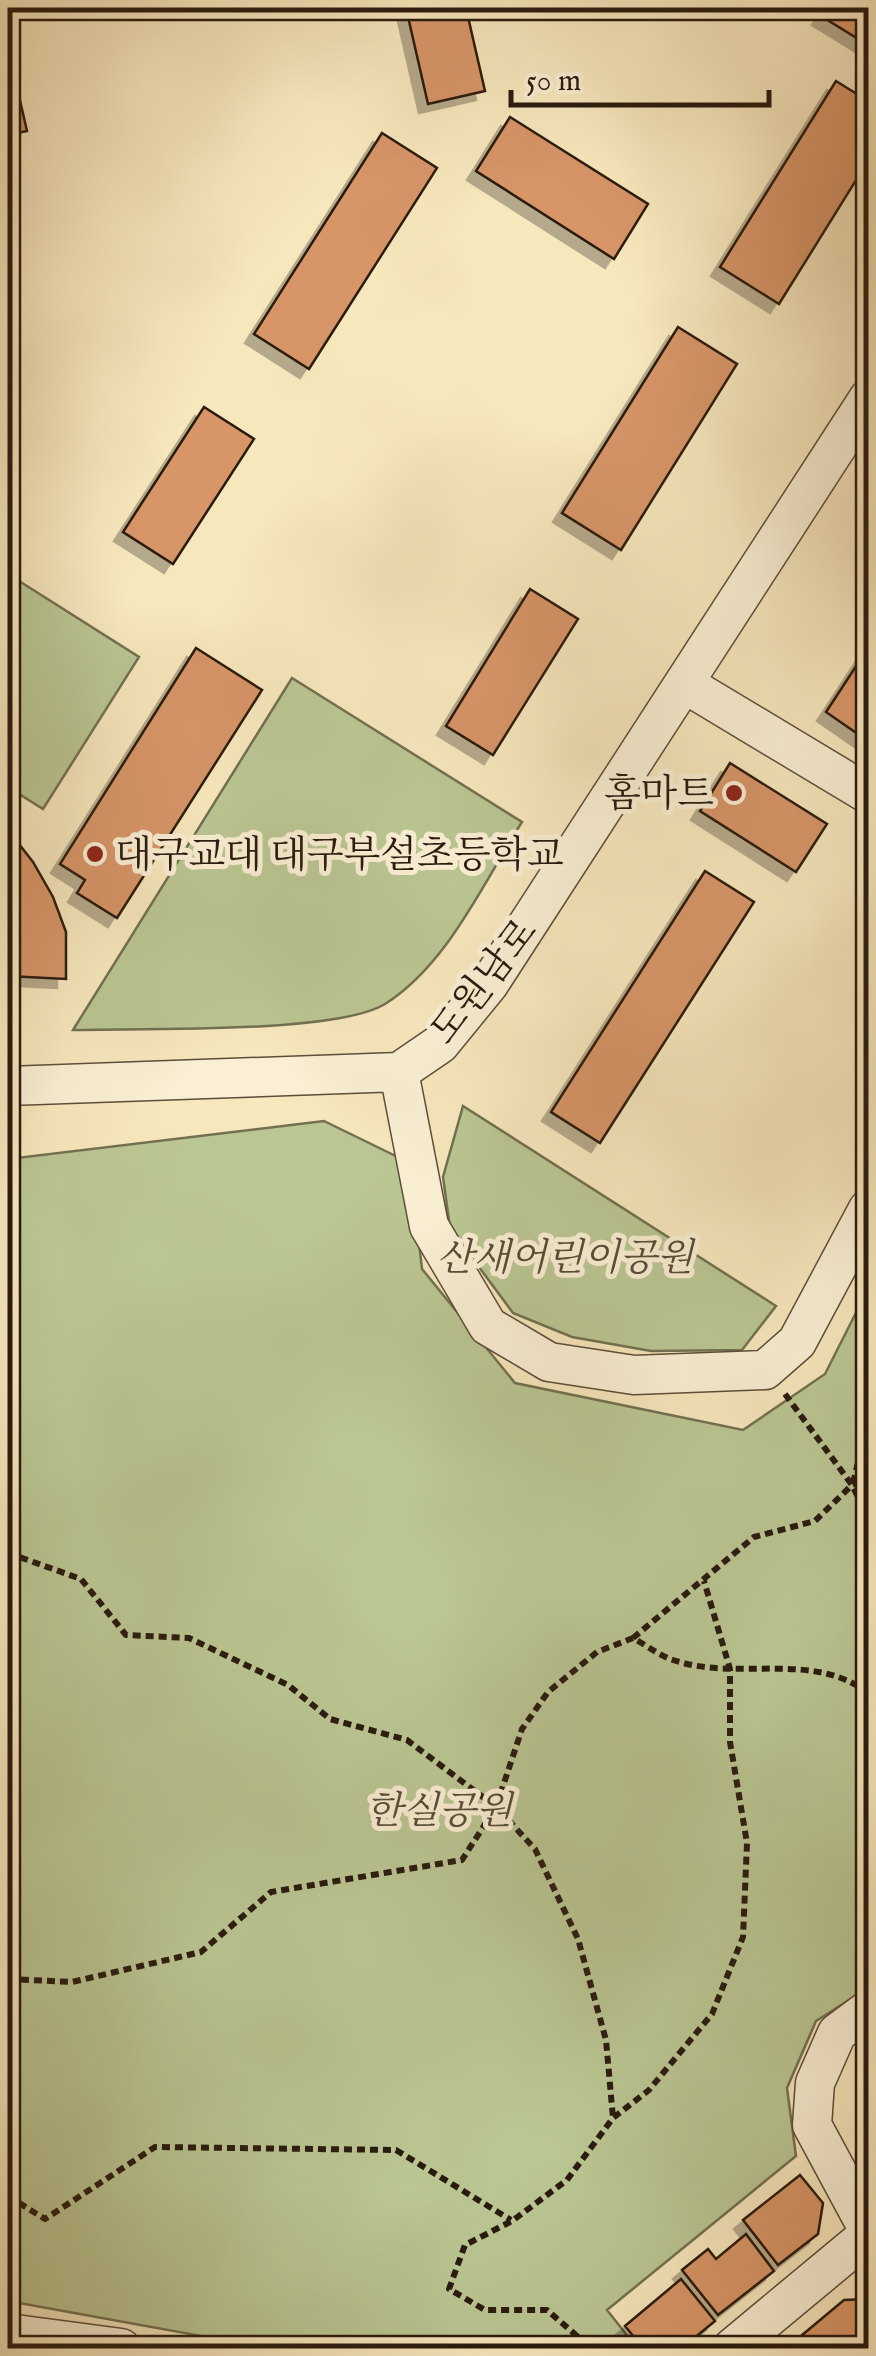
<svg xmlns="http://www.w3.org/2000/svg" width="876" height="2356" viewBox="0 0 876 2356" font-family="'IM FELL English','Noto Serif KR',serif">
  <defs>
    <filter id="shadow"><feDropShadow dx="-9" dy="9" stdDeviation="0" flood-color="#0004"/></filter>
  </defs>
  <rect width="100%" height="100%" fill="#f7e7bd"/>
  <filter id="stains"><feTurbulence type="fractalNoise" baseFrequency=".002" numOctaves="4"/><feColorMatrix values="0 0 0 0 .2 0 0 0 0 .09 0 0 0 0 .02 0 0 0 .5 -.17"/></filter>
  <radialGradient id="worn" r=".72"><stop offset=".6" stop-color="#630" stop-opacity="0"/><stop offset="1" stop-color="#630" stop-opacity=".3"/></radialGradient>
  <path fill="#bac693" stroke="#727051" stroke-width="2.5" d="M 8,574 L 139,657 L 43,809 L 8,787 Z
    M 292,678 L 522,822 C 483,883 448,964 385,1004 C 336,1034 140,1028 73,1030 Z
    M 463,1106 L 776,1306 L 742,1350 L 651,1351 L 572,1337 L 513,1313 L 450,1228 L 443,1177 Z
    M 324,1121 L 410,1163 L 422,1269 L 515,1383 L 743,1430 L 825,1374 L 868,1289 L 868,1988 L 816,2021 L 787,2088 L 796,2156 L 607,2310 L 637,2348 L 212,2348 L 207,2337 L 8,2301 L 8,1159 Z"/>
  <path fill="#d79567" stroke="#291a0f" stroke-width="2.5" filter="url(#shadow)" d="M 406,8 L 466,8 L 485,91 L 428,104 Z
    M 826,8 L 868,8 L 868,45 L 821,16 Z
    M 8,48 L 27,131 L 8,135 Z
    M 836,81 L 868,101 L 868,161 L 779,304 L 720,267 Z
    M 510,117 L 648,204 L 614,259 L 476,171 Z
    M 382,133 L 437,168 L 309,369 L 254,334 Z
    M 678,327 L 737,364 L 621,550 L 562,513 Z
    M 204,407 L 254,439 L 173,564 L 123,532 Z
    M 530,589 L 578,619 L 493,755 L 446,726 Z
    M 196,648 L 262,690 L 117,918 L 77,893 L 85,880 L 60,864 Z
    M 868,648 L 868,741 L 826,712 Z
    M 730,763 L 827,824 L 796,872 L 700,811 Z
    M 8,830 L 33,862 L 53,897 L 66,932 L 66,979 L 8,976 Z
    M 705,871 L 754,902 L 600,1143 L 551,1112 Z
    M 800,2175 L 823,2203 L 818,2234 L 778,2265 L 743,2220 Z
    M 746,2234 L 774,2271 L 718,2315 L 682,2270 L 708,2249 L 716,2259 Z
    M 681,2279 L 715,2321 L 682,2348 L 643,2348 L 625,2326 Z
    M 867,2299 L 868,2348 L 801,2348 L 795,2341 L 844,2300 Z"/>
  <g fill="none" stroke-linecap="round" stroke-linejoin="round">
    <defs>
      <path id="minor" d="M 685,684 L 868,794
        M 399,1072 L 429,1226 L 488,1326 L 549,1362 L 634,1375 L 765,1370 L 797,1342 L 868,1209
        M 8,1086 L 399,1072 L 440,1044 L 489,984 L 868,399
        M 868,2010 L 837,2033 L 815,2083 L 812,2125 L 868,2229
        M 8,2333 L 121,2348
        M 732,2348 L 868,2235"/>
    </defs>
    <use href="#minor" stroke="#5c4d3a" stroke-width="41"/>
    <path stroke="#291a0f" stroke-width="6" stroke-dasharray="8 5" stroke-linecap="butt" d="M 785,1394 L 852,1485 L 868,1517
      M 853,1483 L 868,1422
      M 8,1553 L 81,1579 L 126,1635 L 189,1638 L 288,1685 L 330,1719 L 407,1740 L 496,1807 L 535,1849 L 578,1939 L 606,2040 L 613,2118
      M 633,1638 L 754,1537 L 815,1521 L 852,1485 L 868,1478
      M 8,1979 L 72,1982 L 201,1952 L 271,1892 L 462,1860 L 496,1807 L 522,1729 L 548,1692 L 597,1652 L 633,1638 C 646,1645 660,1656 673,1660 C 737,1682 812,1650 868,1693
      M 8,2196 L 45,2219 L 155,2147 L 396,2150 L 511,2220
      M 583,2348 L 577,2336 L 547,2310 L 485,2310 L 449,2289 L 465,2245 L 512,2221 L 567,2180 L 613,2118 L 649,2090 L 712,2014 L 743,1937 L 747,1843 L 730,1742 L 730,1669 L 704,1581"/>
    <use href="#minor" stroke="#faefd4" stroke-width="38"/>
  </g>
  <g fill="#8f2418" stroke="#faefd4" stroke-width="4">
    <circle cx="734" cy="793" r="10"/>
    <circle cx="95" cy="854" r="10"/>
  </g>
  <g text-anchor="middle" stroke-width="10" stroke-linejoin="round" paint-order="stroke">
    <g font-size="38" fill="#291a0f" stroke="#faefd4" text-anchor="end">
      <text x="714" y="806">홈마트</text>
      <text x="115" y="867" text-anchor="start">대구교대 대구부설초등학교</text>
    </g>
    <g font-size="38" fill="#291a0f" stroke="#faefd4">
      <text transform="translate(483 981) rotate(-52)" y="13">도원남로</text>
    </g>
    <g font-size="38" font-style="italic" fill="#544e37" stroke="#faefd4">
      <text x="565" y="1270">산새어린이공원</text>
      <text x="439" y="1823">한실공원</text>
    </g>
  </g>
  <rect width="876" height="2356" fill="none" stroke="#f7e7bd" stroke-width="40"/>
  <rect x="10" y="10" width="856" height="2336" fill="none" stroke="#291a0f" stroke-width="5"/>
  <rect x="20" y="20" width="836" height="2316" fill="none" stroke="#291a0f" stroke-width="2.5"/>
  <path d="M511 90v15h258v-15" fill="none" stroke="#291a0f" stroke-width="5"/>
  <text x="526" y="90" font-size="30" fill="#291a0f" stroke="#faefd4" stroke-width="8" paint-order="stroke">50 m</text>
  <rect width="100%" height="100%" filter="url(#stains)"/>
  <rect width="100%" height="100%" fill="url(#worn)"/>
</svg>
